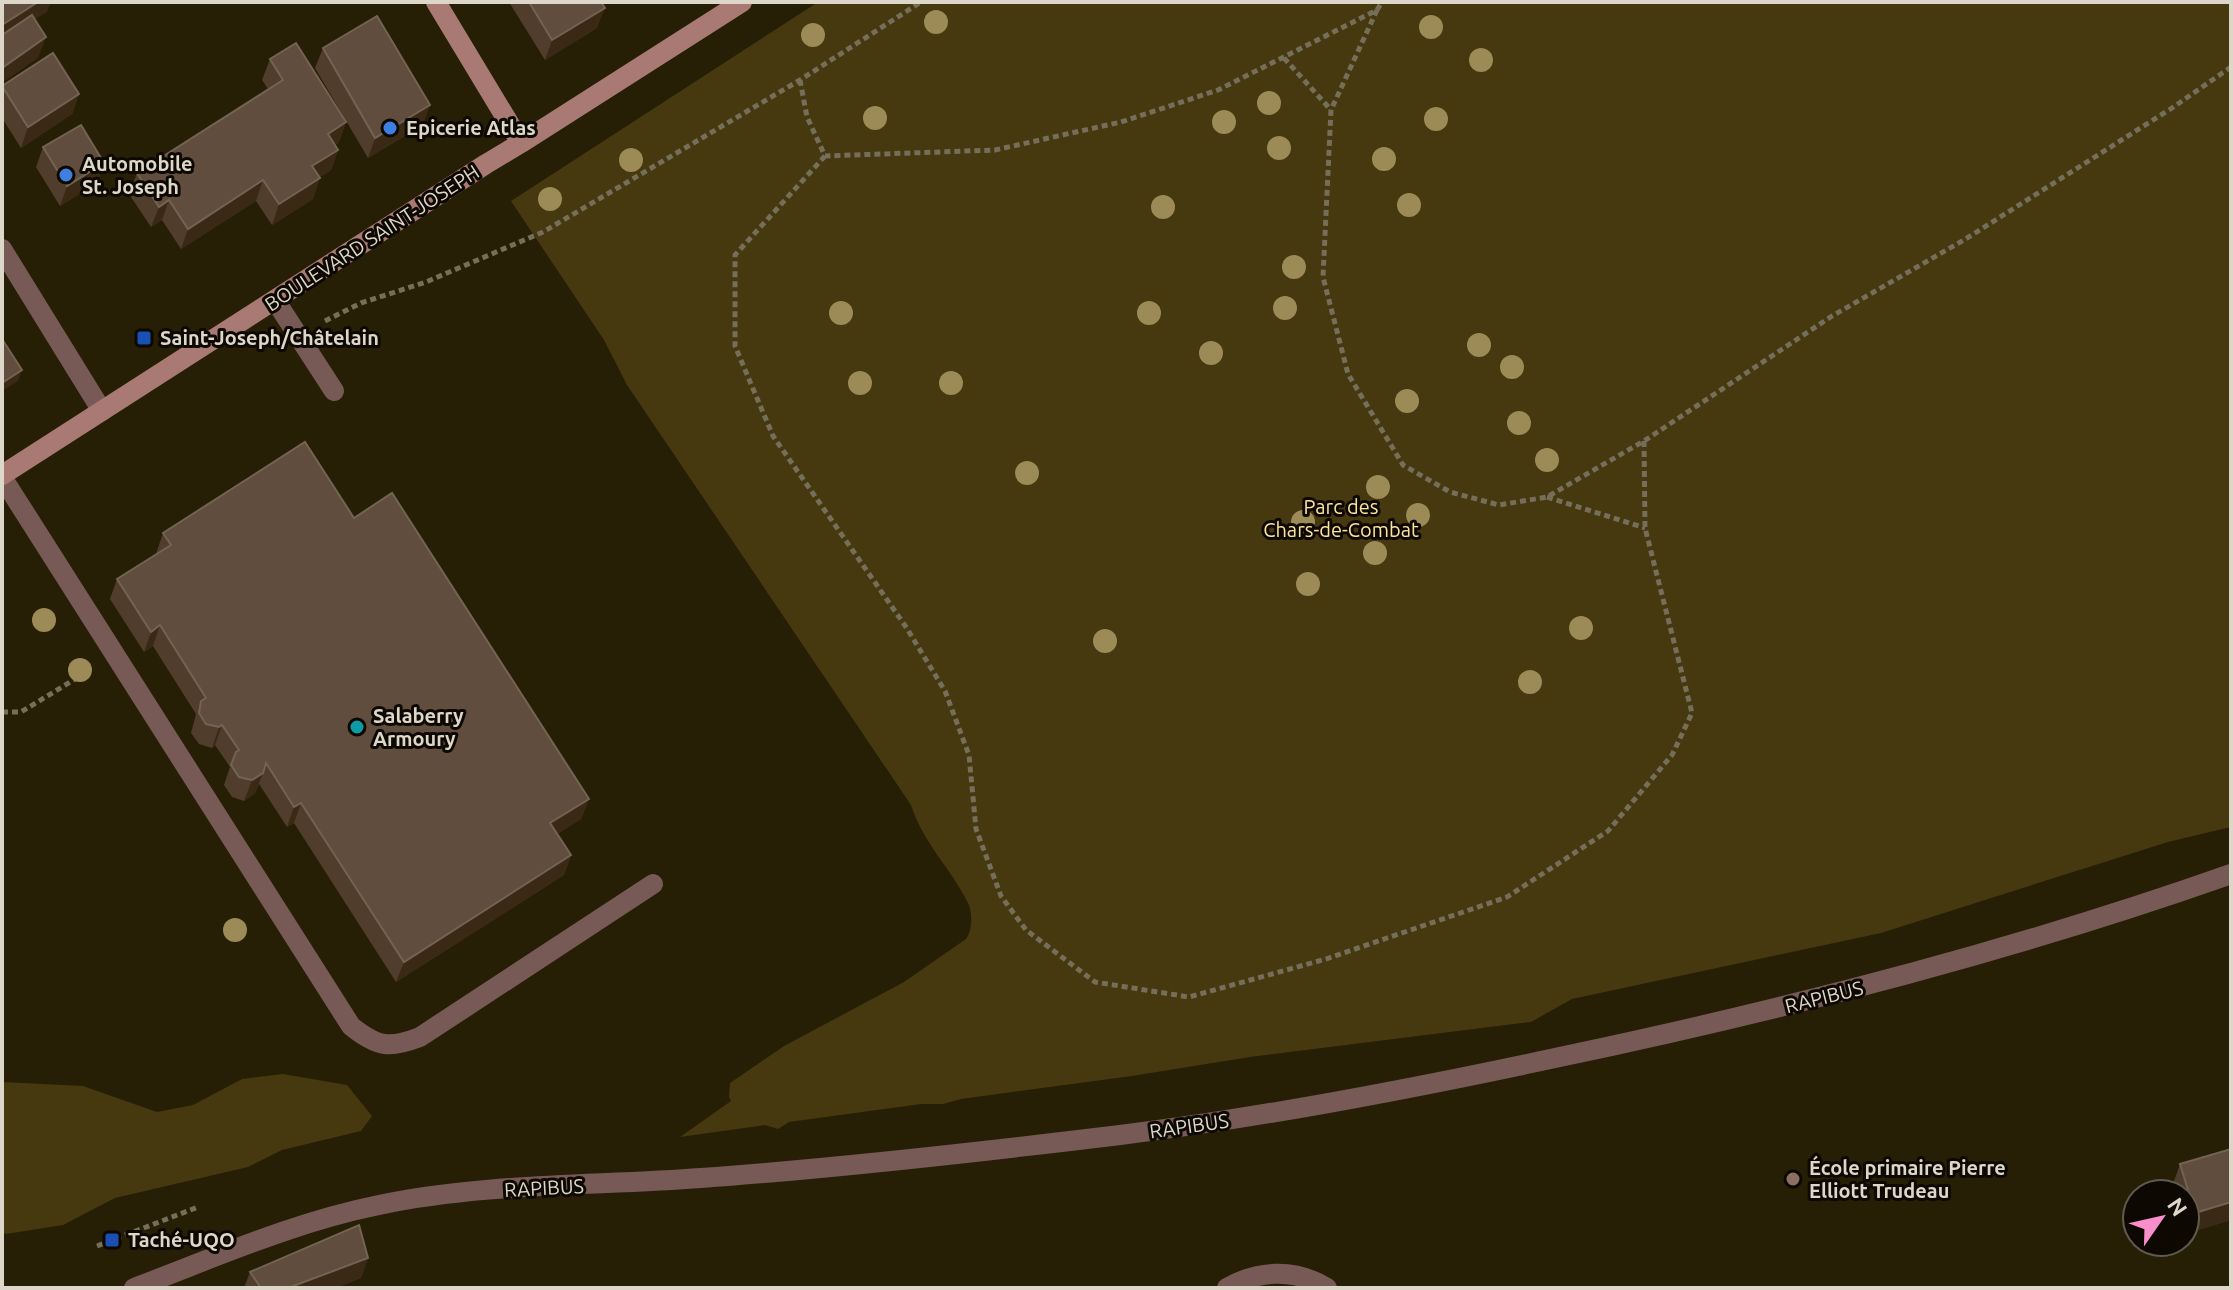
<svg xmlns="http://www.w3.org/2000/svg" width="2233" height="1290" viewBox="0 0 2233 1290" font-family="Ubuntu,sans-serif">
  <rect width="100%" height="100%" fill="#271f05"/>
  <path fill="#46380f" d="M 818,2 L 2231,2 L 2231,827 L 2168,842 L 1881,933 L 1572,999 L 1531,1022 L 1250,1057 L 1132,1076 L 961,1099 L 943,1104 L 921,1104 L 789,1122 L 778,1129 L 765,1125 L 680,1137 L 731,1101 L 729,1097 L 730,1083 L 784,1046 L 904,982 L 966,939 C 972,931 973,913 968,903 C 951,868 924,845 911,805 L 627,385 L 604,340 L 511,201 Z
    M 283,1074 L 347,1085 L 372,1116 L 361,1131 L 282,1150 L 248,1167 L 115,1198 L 63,1225 L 6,1234 L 2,1232 L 2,1082 L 83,1086 L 157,1112 L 193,1105 L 242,1079 Z"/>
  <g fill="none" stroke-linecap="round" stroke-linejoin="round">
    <path stroke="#756e59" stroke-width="5" stroke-dasharray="6 4" stroke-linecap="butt" d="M 1377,10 L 1331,110 L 1323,277 L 1348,374 L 1403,465 L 1450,492 L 1499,505 L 1547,497 L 1644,441 L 1832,316 L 1964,240 L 2172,108 L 2231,67
      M 1284,58 L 1331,110
      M 800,80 L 807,117 L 825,156 L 995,150 L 1121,122 L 1218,90 L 1377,10 L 1382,2
      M 825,156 L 735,255 L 735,346 L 773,436 L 906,627 L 945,691 L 969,755 L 976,829 L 1001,896 L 1026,930 L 1095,982 L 1189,997 L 1326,959 L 1507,897 L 1608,831 L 1672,755 L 1692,713 L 1645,528 L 1644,441
      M 325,321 L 361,303 L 426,282 L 543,232 L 800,80 L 921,2
      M 1547,497 L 1645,528
      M 2,712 L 21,712 L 90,670
      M 97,1246 L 198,1207"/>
    <path stroke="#775a56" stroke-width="20" d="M 275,300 L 334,391
      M 2,477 L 351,1026 C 377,1047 389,1049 420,1037 L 653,884
      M 134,1288 C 214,1258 294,1222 379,1205 C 482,1183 595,1186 701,1178 C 841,1168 980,1152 1120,1135 C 1266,1117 1411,1089 1555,1058 C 1784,1010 2010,952 2231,874
      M 1227,1288 C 1258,1270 1295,1268 1327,1288"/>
    <path stroke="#775a56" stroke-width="20" d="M 2,249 L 102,411"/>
    <path stroke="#a97a74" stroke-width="20" d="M 436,2 L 521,143
      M 2,475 L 486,164 L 521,143 L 742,2"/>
  </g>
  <g fill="#9c8a57">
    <circle cx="936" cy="22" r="12"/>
    <circle cx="1431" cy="27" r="12"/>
    <circle cx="813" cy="35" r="12"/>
    <circle cx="1481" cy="60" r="12"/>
    <circle cx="1269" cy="103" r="12"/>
    <circle cx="875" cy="118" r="12"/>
    <circle cx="1436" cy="119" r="12"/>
    <circle cx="1224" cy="122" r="12"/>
    <circle cx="1279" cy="148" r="12"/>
    <circle cx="1384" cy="159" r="12"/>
    <circle cx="631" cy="160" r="12"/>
    <circle cx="550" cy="199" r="12"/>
    <circle cx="1409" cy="205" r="12"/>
    <circle cx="1163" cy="207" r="12"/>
    <circle cx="1294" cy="267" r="12"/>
    <circle cx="1285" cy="308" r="12"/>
    <circle cx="841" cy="313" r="12"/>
    <circle cx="1149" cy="313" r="12"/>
    <circle cx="1479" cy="345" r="12"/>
    <circle cx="1211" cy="353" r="12"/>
    <circle cx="1512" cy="367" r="12"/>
    <circle cx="860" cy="383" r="12"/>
    <circle cx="951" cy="383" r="12"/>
    <circle cx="1407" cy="401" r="12"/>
    <circle cx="1519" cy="423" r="12"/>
    <circle cx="1547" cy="460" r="12"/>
    <circle cx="1027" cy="473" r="12"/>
    <circle cx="1378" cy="487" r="12"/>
    <circle cx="1418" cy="515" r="12"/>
    <circle cx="1303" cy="522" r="12"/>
    <circle cx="1375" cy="553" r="12"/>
    <circle cx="1308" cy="584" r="12"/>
    <circle cx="44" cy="620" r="12"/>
    <circle cx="1581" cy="628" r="12"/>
    <circle cx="1105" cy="641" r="12"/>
    <circle cx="80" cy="670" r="12"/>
    <circle cx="1530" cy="682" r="12"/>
    <circle cx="235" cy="930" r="12"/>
  </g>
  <path fill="#503d2c" d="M 509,2 L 601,2 L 597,28 L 545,60 Z
    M 323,48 L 423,125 L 368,158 L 315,68 Z
    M 270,59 L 346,122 L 339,142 L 335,145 L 338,150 L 331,170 L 320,177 L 313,199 L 272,225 L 256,201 L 181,249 L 162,220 L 151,227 L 129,194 L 137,173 L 268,89 L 262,80 Z
    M 2,87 L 79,94 L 72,114 L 21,148 L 2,118 Z
    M 43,147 L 104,163 L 97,183 L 60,206 L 36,167 Z
    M 354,518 L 589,799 L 581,819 L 557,834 L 571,855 L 564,875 L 396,982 L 294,823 L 287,827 L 259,784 L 255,793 L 244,801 L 232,797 L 224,785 L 230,767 L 215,745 L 212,748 L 199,744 L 191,733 L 196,714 L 153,646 L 144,652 L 110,599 L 117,579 L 156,554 L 163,533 Z
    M 2231,1149 L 2231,1220 L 2188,1233 L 2185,1223 L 2185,1194 L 2176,1194 L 2173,1184 L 2180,1164 Z
    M 368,1258 L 361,1278 L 335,1288 L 244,1288 L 250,1272 Z"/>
  <path fill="#3a2a15" d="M 38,2 L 51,2 L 47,12 L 2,40 L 2,25 Z
    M 605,8 L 597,28 L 545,60 L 552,40 Z
    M 46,37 L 38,58 L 2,83 L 2,68 Z
    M 79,94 L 72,114 L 21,148 L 28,127 Z
    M 430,105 L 423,125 L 368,158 L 375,138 Z
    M 346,122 L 339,142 L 320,154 L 328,134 Z
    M 338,150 L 331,170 L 305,187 L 312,166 Z
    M 104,163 L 97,183 L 60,206 L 67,186 Z
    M 320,178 L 313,199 L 272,225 L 279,204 Z
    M 263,180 L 256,201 L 181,249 L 188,229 Z
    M 169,200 L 162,220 L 151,227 L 159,207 Z
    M 22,370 L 18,381 L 2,391 L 2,383 Z
    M 160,625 L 153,646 L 144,652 L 151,632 Z
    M 222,725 L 215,745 L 212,748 L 219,727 Z
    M 263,773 L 255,793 L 244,801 L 252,780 Z
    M 589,799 L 581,819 L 543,843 L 550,823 Z
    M 301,803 L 294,823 L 287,827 L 294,807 Z
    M 571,855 L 564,875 L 396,982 L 404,962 Z
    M 2231,1202 L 2231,1220 L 2188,1233 L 2195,1213 Z
    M 368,1258 L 361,1278 L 335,1288 L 288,1288 Z"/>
  <path fill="#604d3d" stroke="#736352" stroke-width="2" d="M 2,2 L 38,2 L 2,25 Z
    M 529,2 L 601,2 L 605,8 L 552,40 Z
    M 32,15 L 46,37 L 2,68 L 2,35 Z
    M 377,16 L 430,105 L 375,138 L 323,48 Z
    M 296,43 L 346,122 L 328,134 L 338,150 L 312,166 L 320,178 L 279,204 L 263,180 L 188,229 L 169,200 L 159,207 L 137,173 L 283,80 L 270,59 Z
    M 53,53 L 79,94 L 28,127 L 2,86 Z
    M 81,125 L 104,163 L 67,186 L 43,147 Z
    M 2,339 L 22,370 L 2,383 Z
    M 305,442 L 354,518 L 392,493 L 589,799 L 550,823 L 571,855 L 404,962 L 301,803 L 294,807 L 266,763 L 263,773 L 252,780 L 239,777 L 231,765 L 236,752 L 239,750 L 222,725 L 219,727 L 206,724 L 199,713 L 201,701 L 206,698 L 160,625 L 151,632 L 117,579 L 171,545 L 163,533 Z
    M 2231,1149 L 2231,1202 L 2195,1213 L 2180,1164 Z
    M 359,1225 L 368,1258 L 288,1288 L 261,1288 L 250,1272 Z"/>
  <g fill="#3f7fe0" stroke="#0d0902" stroke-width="3">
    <circle cx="390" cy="128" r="8"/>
    <circle cx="66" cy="175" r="8"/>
  </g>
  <g fill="#1a4fb4" stroke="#0d0902" stroke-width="3">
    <rect x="136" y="330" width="16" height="16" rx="4"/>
    <rect x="104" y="1232" width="16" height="16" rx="4"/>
  </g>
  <circle fill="#0f9aa8" stroke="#0d0902" stroke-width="3" cx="357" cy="727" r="8"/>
  <circle fill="#8d6e63" stroke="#0d0902" stroke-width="3" cx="1793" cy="1179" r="8"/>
  <g text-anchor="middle" stroke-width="6" stroke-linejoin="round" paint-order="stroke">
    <g font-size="20" font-weight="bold" fill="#dcd7c8" stroke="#0d0902" text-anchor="start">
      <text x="406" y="135">Epicerie Atlas</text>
      <text x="82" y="171">Automobile<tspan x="82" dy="23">St. Joseph</tspan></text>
      <text x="160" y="345">Saint-Joseph/Châtelain</text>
      <text x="373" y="723">Salaberry<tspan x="373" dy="23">Armoury</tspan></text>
      <text x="1809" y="1175">École primaire Pierre<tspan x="1809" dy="23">Elliott Trudeau</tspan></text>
      <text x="128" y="1247">Taché-UQO</text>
    </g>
    <g font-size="20" fill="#dcd7c8" stroke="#0d0902">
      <text transform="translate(372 238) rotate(-33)" y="7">BOULEVARD SAINT-JOSEPH</text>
      <text transform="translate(1824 997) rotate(-14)" y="7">RAPIBUS</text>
      <text transform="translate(1189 1126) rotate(-8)" y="7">RAPIBUS</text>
      <text transform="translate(544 1188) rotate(-3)" y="7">RAPIBUS</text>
    </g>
    <g font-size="20" fill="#fce29a" stroke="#0d0902">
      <text x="1341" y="514">Parc des<tspan x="1341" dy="23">Chars-de-Combat</tspan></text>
    </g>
  </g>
  <rect width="2233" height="1290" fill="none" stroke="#dcd7c8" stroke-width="8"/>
  <g transform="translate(2161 1218) rotate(56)"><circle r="38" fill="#0d0902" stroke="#605b51" stroke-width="2"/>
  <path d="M0-6L14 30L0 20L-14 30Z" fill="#f98fca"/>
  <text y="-12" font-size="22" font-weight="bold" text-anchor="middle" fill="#dcd7c8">N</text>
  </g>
</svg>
